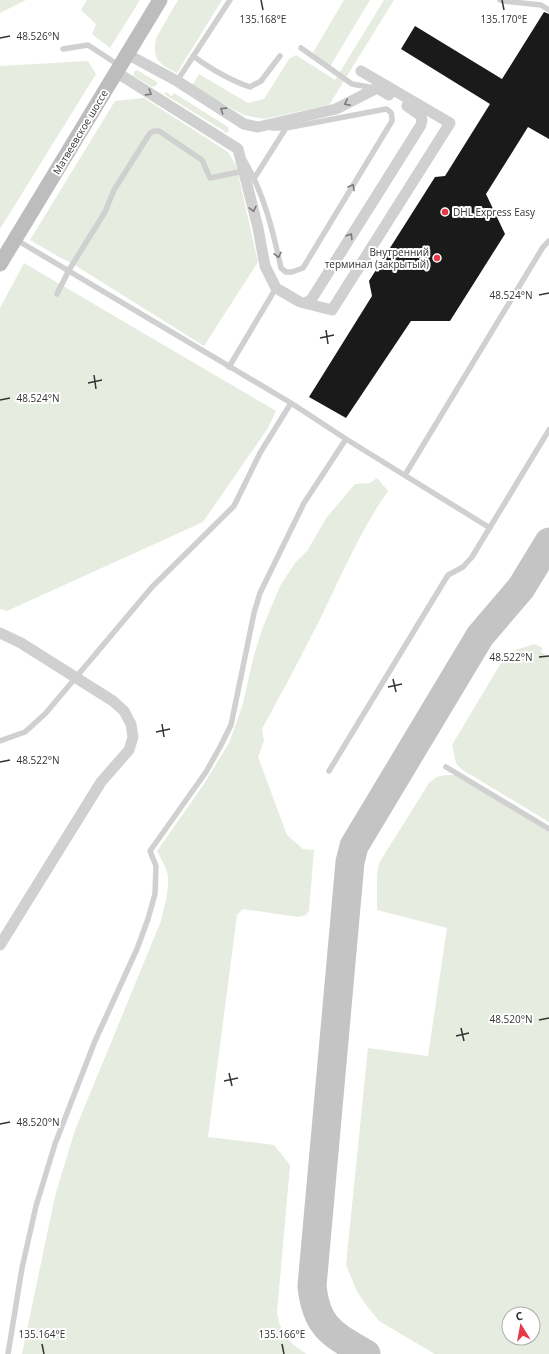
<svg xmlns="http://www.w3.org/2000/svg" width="549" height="1354" viewBox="0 0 549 1354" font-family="'Open Sans',sans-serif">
  <rect width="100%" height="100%" fill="#fff"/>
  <path fill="#e6ecdf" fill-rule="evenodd" d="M 0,0 L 26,0 L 0,13 Z
    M 87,0 L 140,0 L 110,48 L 92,34 L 96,24 L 81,10 Z
    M 178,0 L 222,0 L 177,73 C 159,63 152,61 156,38 Z
    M 344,0 L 370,0 L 329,68 L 311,56 Z
    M 384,0 L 394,0 L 329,105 L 264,119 L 244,115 L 191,87 L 199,74 L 248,103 L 264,99 L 289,59 L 296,55 L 335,80 Z
    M 88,61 L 96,74 L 0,229 L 0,66 Z
    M 137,70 L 157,82 L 157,85 L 152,87 L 134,76 L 134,72 Z
    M 166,92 L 172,96 L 174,93 L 228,127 L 229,131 L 226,133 L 224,131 L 164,94 Z
    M 144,98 L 228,152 L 236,165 L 258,262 L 204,346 L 73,264 L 61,258 L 30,240 L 115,101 Z
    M 24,263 L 276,411 L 268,428 L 203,522 L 7,611 L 0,609 L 0,308 Z
    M 377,478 L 388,491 C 359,532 340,579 318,623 C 300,659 281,694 262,729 L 264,741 L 258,757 L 287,835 L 303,849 L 314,850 L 309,911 L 306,915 L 298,917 L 243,909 L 237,915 L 208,1137 L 274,1145 L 290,1165 L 277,1313 C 281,1335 289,1343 307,1354 L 22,1354 L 55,1196 L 75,1130 L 161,921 C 164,908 169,892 168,877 C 167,868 161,859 157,851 L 204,784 L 229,743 L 242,707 L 254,655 L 263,627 L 280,586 L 295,563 L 307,551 L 327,517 L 355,484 L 370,483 Z
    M 534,644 L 543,648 L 541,652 L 549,657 L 549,822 L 461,769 L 456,763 L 452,745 L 504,658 L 516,650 Z
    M 446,775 L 456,775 L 549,832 L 549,1354 L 435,1354 L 379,1321 L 363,1301 L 356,1289 L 346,1265 L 368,1048 L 428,1056 L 447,928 L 377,910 L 377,875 L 379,863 L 429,783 L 437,777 ZM 509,1314 L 533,1314 L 533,1338 L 509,1338 Z"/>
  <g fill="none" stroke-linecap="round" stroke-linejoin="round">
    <path stroke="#c4c4c4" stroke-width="29" d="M 366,1354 C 332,1334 316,1327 312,1286 L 350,862 L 354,846 L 480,636 L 521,588 L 549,542"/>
  </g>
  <path fill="#1a1a1a" d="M 544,12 L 549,14 L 549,139 L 528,127 L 486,194 L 505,234 L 450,321 L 411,321 L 346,418 L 309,397 L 372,296 L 369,281 L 435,177 L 445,176 L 490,104 L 401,49 L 415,26 L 502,79 Z"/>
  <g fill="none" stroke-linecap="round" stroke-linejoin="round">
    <path stroke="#d0d0d0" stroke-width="5.5" d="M 500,0 L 503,1 L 541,5 L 549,10
      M 301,48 L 352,84 L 374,88
      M 63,49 L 88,45 L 120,66
      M 193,56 C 211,69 229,80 250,87 L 261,81 L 280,56
      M 177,81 L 230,0
      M 244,160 C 264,193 273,231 281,268 L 286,272 L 292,272 L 303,268 L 392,121 C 392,114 392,112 386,109 L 286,128 L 272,128
      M 255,177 L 286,128
      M 15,239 L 291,403 L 346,439 L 490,528
      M 57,294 L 69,270 L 105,212 L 114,190 L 150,133 L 154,131 L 159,131 L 202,160 L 210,178 L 244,171
      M 229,367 L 276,288
      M 405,475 L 543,247 L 549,241
      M 0,741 L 25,732 L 45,714 L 152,587 L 234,506 L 260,453 L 291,403
      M 446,767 L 549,829
      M 329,771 L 448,575 L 463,567 L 472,557 L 549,430
      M 8,1354 L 22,1268 L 36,1206 L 55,1144 L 95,1041 L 137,949 L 148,919 L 155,894 L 156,866 L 150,851 L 206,772 L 220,747 L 231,725 L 254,613 L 260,593 L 304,503 L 346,439"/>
    <path stroke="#d0d0d0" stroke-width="11" d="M 127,54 L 177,81 L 244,124 L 258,127 L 336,109 L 377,88 L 389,95
      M 116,72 L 238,149 L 258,228 L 265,266 L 276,288 L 300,302 L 332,310 L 450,123 L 361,71
      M 305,303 L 311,300 L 421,125 L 422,120 L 421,116 L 407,106
      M 0,633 L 21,643 L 113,701 L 124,711 L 131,724 L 133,737 L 129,750 L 101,782 L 0,945"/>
    <path stroke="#bdbdbd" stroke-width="15" d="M 0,264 L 160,0"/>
  </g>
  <defs><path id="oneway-chevron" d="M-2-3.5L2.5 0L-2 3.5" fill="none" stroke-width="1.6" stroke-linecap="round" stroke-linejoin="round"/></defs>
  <g stroke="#7a7a7a">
    <use href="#oneway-chevron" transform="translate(149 93) rotate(32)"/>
    <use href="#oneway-chevron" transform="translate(347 103) rotate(153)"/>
    <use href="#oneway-chevron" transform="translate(223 110) rotate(-147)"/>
    <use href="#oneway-chevron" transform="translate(352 187) rotate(-59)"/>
    <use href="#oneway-chevron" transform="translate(253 209) rotate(77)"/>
    <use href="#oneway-chevron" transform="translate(350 236) rotate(-58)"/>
    <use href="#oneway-chevron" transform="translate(278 255) rotate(77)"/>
  </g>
  <path fill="none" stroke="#333" stroke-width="1.5" d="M 261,0 L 263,10M 502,0 L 504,10M 0,38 L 10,36M 539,295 L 549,293M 326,330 L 328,344M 320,338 L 334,335M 94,375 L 96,389M 88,383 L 102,380M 0,400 L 10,398M 539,657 L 549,656M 393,679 L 396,692M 388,687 L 402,684M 162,724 L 164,737M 156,732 L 170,729M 0,762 L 10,760M 539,1020 L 549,1018M 461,1028 L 464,1041M 456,1036 L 469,1033M 229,1073 L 232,1086M 224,1081 L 238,1078M 0,1124 L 10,1122M 42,1344 L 44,1354M 282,1344 L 284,1354"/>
  <g fill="#e63946" stroke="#fff" stroke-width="1.5">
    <circle cx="445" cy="212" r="4"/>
    <circle cx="437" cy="258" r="4"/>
  </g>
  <g text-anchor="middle" stroke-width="4" stroke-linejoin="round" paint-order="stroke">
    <g font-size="10" fill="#333" stroke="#fff">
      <text transform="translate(80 132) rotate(-59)" y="4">Матвеевское шоссе</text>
    </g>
    <g font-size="10" fill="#333" stroke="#fff" text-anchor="start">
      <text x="453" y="216">DHL Express Easy</text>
      <text x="429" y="256" text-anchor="end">Внутренний<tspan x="429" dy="12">терминал (закрытый)</tspan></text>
    </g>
  </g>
  <g font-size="10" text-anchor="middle" fill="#333" stroke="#fff" stroke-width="4" stroke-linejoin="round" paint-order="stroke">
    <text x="504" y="23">135.170°E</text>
    <text x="263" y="23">135.168°E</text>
    <text x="38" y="40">48.526°N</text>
    <text x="511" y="299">48.524°N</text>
    <text x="38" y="402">48.524°N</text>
    <text x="511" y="661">48.522°N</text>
    <text x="38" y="764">48.522°N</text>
    <text x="511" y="1023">48.520°N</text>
    <text x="38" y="1126">48.520°N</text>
    <text x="42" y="1338">135.164°E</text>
    <text x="282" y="1338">135.166°E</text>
  </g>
  <g transform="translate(521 1326) rotate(349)"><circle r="19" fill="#ffffff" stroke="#adadad"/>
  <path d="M0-3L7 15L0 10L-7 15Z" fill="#e63946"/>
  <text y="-6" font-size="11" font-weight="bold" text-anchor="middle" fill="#333333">С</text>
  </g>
</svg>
